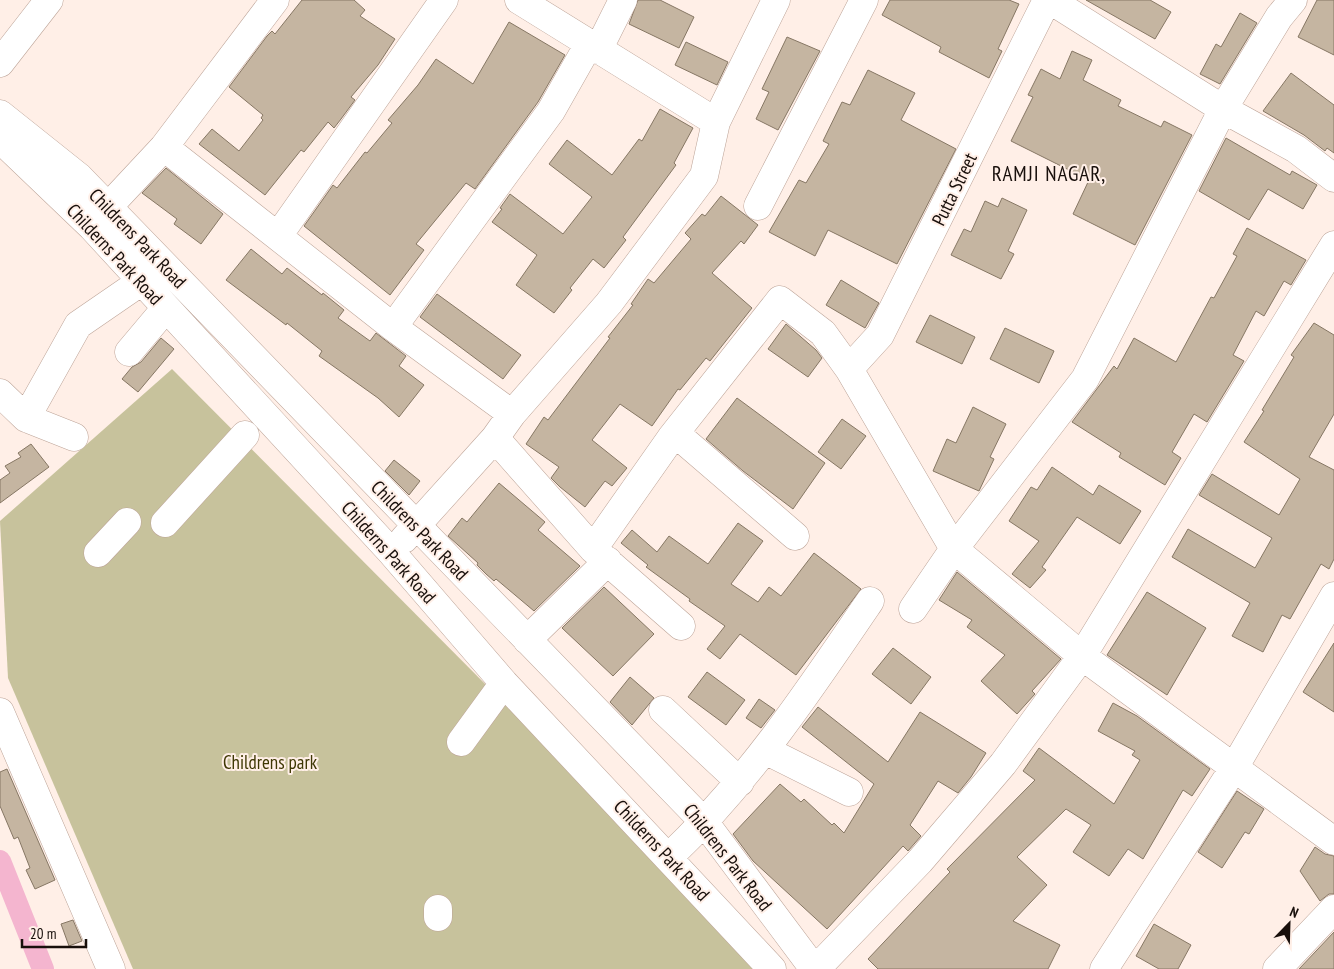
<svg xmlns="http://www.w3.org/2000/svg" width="1334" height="969" viewBox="0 0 1334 969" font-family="'PT Sans Narrow',sans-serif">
  <rect width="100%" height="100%" fill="#ffefe7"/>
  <path fill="#c7c29c" d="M 172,369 L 504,703 L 762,969 L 133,969 L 8,678 L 0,521 Z"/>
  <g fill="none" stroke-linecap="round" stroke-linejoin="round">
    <path stroke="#f4b5cf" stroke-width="22" d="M 0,861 L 43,969"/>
  </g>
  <path fill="#c5b5a1" stroke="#867764" d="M 302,0 L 354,0 L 365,10 L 360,16 L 395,39 L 378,65 L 351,97 L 355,100 L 341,119 L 334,128 L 328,122 L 304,152 L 301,150 L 265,195 L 199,144 L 212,129 L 239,151 L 263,120 L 261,118 L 263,115 L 229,87 L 267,36 L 272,31 L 275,34 Z
    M 638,0 L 660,0 L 694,17 L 679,48 L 629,24 Z
    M 890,0 L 1009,0 L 1019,4 L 998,49 L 1002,51 L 989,78 L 939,52 L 941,47 L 882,15 Z
    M 1086,0 L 1150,0 L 1171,12 L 1155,39 Z
    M 1317,0 L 1334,0 L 1334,55 L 1298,37 Z
    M 1240,13 L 1257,23 L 1220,84 L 1200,74 L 1216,44 L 1221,47 Z
    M 509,22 L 565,55 L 538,102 L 475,189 L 466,183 L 416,244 L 424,250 L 390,295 L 304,226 L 333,185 L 337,188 L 365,152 L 367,153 L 392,123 L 388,120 L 418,85 L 436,59 L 473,84 Z
    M 787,37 L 820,51 L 778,130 L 756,119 L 769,92 L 762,89 Z
    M 686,42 L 728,62 L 717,85 L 675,65 Z
    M 1072,51 L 1092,60 L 1083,80 L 1121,100 L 1118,106 L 1161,127 L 1164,121 L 1192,135 L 1135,245 L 1073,214 L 1089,180 L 1011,141 L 1033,97 L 1028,95 L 1041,69 L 1060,79 Z
    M 868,70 L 915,93 L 901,120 L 956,149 L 897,264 L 828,230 L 815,256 L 769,232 L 799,180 L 806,183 L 829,144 L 823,141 L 842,102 L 850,105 Z
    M 1291,73 L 1334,105 L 1334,153 L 1327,148 L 1325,151 L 1304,135 L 1263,111 Z
    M 660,109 L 693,128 L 674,163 L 676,165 L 623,237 L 626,240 L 604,268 L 593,259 L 570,288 L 572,290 L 554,313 L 516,285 L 537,255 L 492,222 L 502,209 L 500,208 L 510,194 L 563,234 L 592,197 L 549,164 L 567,140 L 612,175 L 639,139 L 642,141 Z
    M 1226,138 L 1290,175 L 1292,171 L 1317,185 L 1303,209 L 1268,189 L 1249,220 L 1199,191 Z
    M 166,168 L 223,214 L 201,244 L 174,224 L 177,219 L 142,193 Z
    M 721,196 L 758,225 L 744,244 L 741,241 L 712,273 L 752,308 L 710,361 L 706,358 L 680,390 L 678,389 L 652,426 L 620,404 L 592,440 L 627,468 L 612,486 L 605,481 L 585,507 L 560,487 L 551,478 L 559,467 L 526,444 L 544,417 L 548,420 L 610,338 L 608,337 L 633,305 L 631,304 L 648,279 L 654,283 L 691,239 L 685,233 L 702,214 L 705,216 Z
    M 1002,198 L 1027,210 L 1008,251 L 1014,254 L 1001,279 L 951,255 L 964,229 L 971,232 L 985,201 L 998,207 Z
    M 1247,228 L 1306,260 L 1291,285 L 1284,281 L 1264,316 L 1256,311 L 1233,355 L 1244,361 L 1207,422 L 1194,414 L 1172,452 L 1181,458 L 1165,485 L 1119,457 L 1121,453 L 1072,422 L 1114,366 L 1117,369 L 1134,338 L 1176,362 L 1211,297 L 1214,298 L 1237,256 L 1233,254 Z
    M 251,249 L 282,274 L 287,268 L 322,295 L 323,293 L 344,310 L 338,318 L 370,341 L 376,333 L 406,356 L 399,366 L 424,385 L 399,417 L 378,398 L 319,356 L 322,351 L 287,323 L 286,325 L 226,280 Z
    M 841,280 L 879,303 L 865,328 L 826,305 Z
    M 437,294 L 521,355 L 503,379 L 420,317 Z
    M 930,315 L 975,337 L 962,364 L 916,342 Z
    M 1314,323 L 1334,335 L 1334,414 L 1309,457 L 1334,470 L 1334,559 L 1329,569 L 1321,564 L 1290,619 L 1282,615 L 1263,652 L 1232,636 L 1250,603 L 1172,557 L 1188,529 L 1255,568 L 1272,538 L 1199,495 L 1212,474 L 1279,515 L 1300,479 L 1244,442 L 1264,411 L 1262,410 L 1294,357 L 1291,355 Z
    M 786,324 L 816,350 L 822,358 L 808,377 L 768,349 Z
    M 1005,328 L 1054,351 L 1039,383 L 990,359 Z
    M 161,338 L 174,349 L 138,392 L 122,379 L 132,367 L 141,362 Z
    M 737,398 L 825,463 L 793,509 L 743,471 L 706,439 Z
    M 973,407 L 1006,424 L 990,457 L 994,459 L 979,491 L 933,471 L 947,439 L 956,443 Z
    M 842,419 L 866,436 L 841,469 L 818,452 Z
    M 31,444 L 49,467 L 0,503 L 0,480 L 10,473 L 5,466 L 21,457 L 18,453 Z
    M 394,460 L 420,481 L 409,495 L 385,471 Z
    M 1052,467 L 1093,495 L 1099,485 L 1141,511 L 1120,544 L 1077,517 L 1042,567 L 1046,570 L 1030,588 L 1012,574 L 1039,541 L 1009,521 L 1031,487 L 1037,490 Z
    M 499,483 L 545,522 L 538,530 L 580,566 L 534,611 L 496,579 L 494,581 L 486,574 L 477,565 L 478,563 L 448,536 L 462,518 L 467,522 Z
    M 738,523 L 763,541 L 731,584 L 758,602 L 769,587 L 781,596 L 814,553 L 861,589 L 796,675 L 740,634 L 720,659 L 707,649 L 725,626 L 689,601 L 690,599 L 646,567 L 648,565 L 621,543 L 632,530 L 657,552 L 669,536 L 708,564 Z
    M 957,572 L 1061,659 L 1032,691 L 1035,694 L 1017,714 L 981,681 L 1005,655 L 967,627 L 972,620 L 939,600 Z
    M 604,587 L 654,634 L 613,676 L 562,628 Z
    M 1147,592 L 1206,628 L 1167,695 L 1107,655 Z
    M 1334,643 L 1334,712 L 1303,692 Z
    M 893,648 L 931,677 L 911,704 L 872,674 Z
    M 707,672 L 745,700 L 726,725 L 688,697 Z
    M 630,677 L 654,698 L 632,725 L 610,702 Z
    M 759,699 L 775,710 L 761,728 L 746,718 Z
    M 1113,703 L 1137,716 L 1210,769 L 1192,796 L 1183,790 L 1143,859 L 1128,849 L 1109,876 L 1073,852 L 1091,825 L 1066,809 L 1017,857 L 1047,885 L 1013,921 L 1060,945 L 1048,969 L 878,969 L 868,959 L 950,872 L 947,869 L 1035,780 L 1023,771 L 1039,748 L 1114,804 L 1140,760 L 1132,755 L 1135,751 L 1098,731 Z
    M 818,707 L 888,762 L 920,712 L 986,753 L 971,777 L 958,793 L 938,781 L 910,825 L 921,836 L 908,851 L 903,846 L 827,929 L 753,861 L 733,834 L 780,784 L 801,802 L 804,799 L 832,825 L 834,823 L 844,833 L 874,784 L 802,727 Z
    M 7,769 L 55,880 L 35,889 L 26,870 L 30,868 L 18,837 L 14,839 L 0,806 L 0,772 Z
    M 1237,791 L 1264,809 L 1249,834 L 1245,832 L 1222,868 L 1198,852 Z
    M 1315,847 L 1325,854 L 1334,856 L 1334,894 L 1329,894 L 1320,901 L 1300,871 Z
    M 73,920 L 82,941 L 69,946 L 61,924 Z
    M 1154,924 L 1191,945 L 1178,969 L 1159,969 L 1136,956 Z
    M 1334,932 L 1334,969 L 1299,969 Z"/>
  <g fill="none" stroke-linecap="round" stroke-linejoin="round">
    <defs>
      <path id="minor" d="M 519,0 L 716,122
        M 1050,0 L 1223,109 L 1296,149 L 1334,178
        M 598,50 L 623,0
        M 0,63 L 49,0
        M 0,114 L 79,177 L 705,823 L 814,969
        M 0,139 L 92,227 L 392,553 L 504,683 L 772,969
        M 164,147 L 393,327 L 512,414
        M 758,206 L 864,0
        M 108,207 L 164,147 L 275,0
        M 278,236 L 444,0
        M 393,327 L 551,111 L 589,44
        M 129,352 L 166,308
        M 849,369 L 880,335 L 1047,0
        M 0,393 L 26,418 L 74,437
        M 26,418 L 78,325 L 142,281
        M 675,433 L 795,536
        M 495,438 L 593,549 L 671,438 L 780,300 L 823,333 L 849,369 L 954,549 L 1082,656 L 1334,841
        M 165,523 L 245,435
        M 404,539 L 495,438 L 512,414 L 609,303 L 704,176 L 716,122 L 776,0
        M 593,549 L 681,626
        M 98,553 L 127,522
        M 913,609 L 954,549 L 1085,379 L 1223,109 L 1279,17 L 1293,0
        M 527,640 L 608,561
        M 663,710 L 740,782
        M 0,712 L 111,969
        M 461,742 L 504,683
        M 765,750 L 849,792
        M 669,857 C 748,782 809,691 870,601
        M 438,917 L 438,909
        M 816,969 L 920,861 L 1003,764 L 1082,656 L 1334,245
        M 1104,969 L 1234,768 L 1334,596
        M 1277,969 L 1334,909"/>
    </defs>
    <use href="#minor" stroke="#bda498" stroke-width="29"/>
    <use href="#minor" stroke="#fff" stroke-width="28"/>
  </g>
  <g text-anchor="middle" stroke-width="4" stroke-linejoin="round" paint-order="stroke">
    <g font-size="19" fill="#180f0b" stroke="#ffefe7">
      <text transform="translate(954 189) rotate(-64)" y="7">Putta Street</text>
      <text transform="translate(138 238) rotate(46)" y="7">Childrens Park Road</text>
      <text transform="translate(115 254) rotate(47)" y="7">Childerns Park Road</text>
      <text transform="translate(420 530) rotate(46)" y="7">Childrens Park Road</text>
      <text transform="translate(389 552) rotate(48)" y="7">Childerns Park Road</text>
      <text transform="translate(662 850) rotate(47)" y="7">Childerns Park Road</text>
      <text transform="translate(728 857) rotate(52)" y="7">Childrens Park Road</text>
    </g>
    <g font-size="19" fill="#3e3704" stroke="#ffefe7">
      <text x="270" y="769">Childrens park</text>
    </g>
    <g font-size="21" letter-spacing="1" fill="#180f0b" stroke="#ffefe7">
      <text x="1049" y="181">RAMJI NAGAR,</text>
    </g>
  </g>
  <g transform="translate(1289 924) rotate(23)" stroke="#ffefe7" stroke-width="4" paint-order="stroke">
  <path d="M0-4L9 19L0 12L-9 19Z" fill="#180f0b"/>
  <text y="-8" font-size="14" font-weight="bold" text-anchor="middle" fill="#180f0b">N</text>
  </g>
  <path d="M22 939v8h64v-8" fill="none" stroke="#180f0b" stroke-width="2.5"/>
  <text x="30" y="939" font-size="15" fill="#180f0b" stroke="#ffefe7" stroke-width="4" paint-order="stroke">20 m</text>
</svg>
